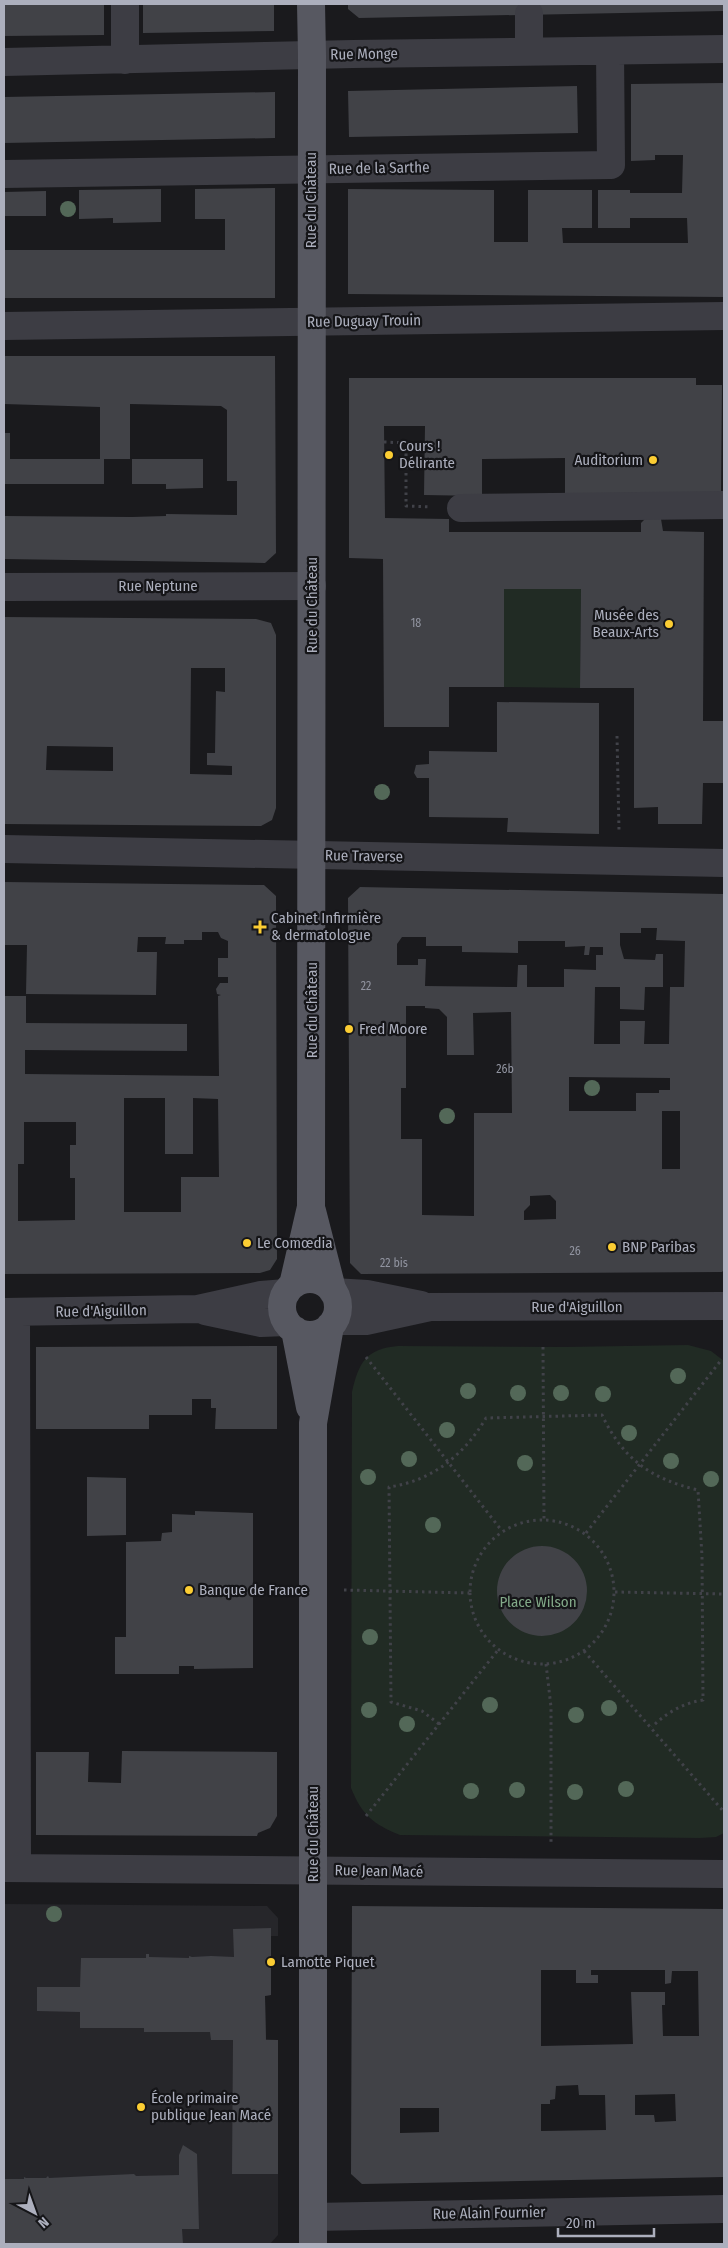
<svg xmlns="http://www.w3.org/2000/svg" width="728" height="2248" viewBox="0 0 728 2248" font-family="'Fira Sans Condensed',sans-serif">
  <rect width="100%" height="100%" fill="#1a1a1d"/>
  <path fill="#26262a" d="M 4,1904 L 267,1906 L 278,1918 L 278,1936 L 271,1936 L 271,1995 L 265,1996 L 266,2039 L 278,2040 L 278,2235 L 270,2244 L 4,2244 Z"/>
  <path fill="#212b24" d="M 504,589 L 581,589 L 580,688 L 504,687 Z
    M 688,1345 L 711,1351 L 724,1361 L 724,1833 L 716,1837 L 700,1838 L 400,1835 C 373,1824 362,1815 351,1788 L 352,1392 C 359,1362 366,1349 398,1346 L 565,1347 Z"/>
  <path fill="#414247" fill-rule="evenodd" d="M 4,4 L 104,4 L 104,35 L 4,36 Z
    M 143,4 L 274,4 L 274,31 L 143,33 Z
    M 348,4 L 724,4 L 724,11 L 359,18 L 348,9 Z
    M 724,83 L 724,297 L 348,294 L 348,189 L 494,190 L 494,242 L 528,242 L 528,190 L 592,190 L 592,228 L 562,228 L 563,243 L 688,243 L 687,218 L 630,218 L 630,228 L 598,228 L 598,190 L 630,190 L 630,193 L 682,193 L 683,155 L 655,155 L 655,160 L 631,161 L 631,84 Z
    M 577,86 L 578,133 L 349,137 L 348,91 Z
    M 275,92 L 275,138 L 4,143 L 4,97 Z
    M 275,188 L 275,298 L 4,298 L 4,250 L 225,250 L 225,219 L 195,219 L 195,189 Z
    M 161,189 L 161,222 L 113,223 L 113,218 L 79,219 L 79,190 Z
    M 46,191 L 46,216 L 4,216 L 4,192 Z
    M 4,356 L 275,356 L 276,553 L 265,563 L 4,559 L 4,516 L 132,517 L 166,516 L 166,514 L 237,515 L 237,481 L 227,481 L 227,410 L 221,406 L 130,404 L 130,459 L 104,459 L 104,484 L 4,484 L 4,433 L 10,433 L 10,459 L 100,459 L 100,407 L 4,404 Z
    M 349,378 L 696,378 L 696,385 L 722,385 L 721,495 L 565,496 L 565,458 L 482,459 L 482,496 L 424,495 L 425,426 L 384,426 L 385,518 L 449,519 L 449,532 L 641,532 L 641,523 L 645,519 L 661,519 L 663,531 L 704,532 L 703,721 L 724,721 L 724,783 L 703,783 L 702,824 L 658,824 L 658,807 L 634,808 L 634,688 L 580,688 L 581,589 L 504,589 L 504,687 L 449,687 L 449,727 L 384,727 L 383,559 L 349,558 Z
    M 132,459 L 203,459 L 203,488 L 166,489 L 166,484 L 132,484 Z
    M 4,617 L 256,619 L 271,623 L 276,635 L 276,808 L 272,820 L 261,826 L 4,824 ZM 191,668 L 225,668 L 225,692 L 216,691 L 215,753 L 207,753 L 207,765 L 232,766 L 232,775 L 190,774 ZM 47,746 L 113,747 L 113,771 L 46,770 Z
    M 497,702 L 599,703 L 599,834 L 507,832 L 508,818 L 429,817 L 429,778 L 417,778 L 414,773 L 416,765 L 429,764 L 429,751 L 497,752 Z
    M 4,882 L 264,885 L 276,896 L 277,1259 L 270,1270 L 260,1273 L 4,1274 L 4,996 L 26,996 L 26,1023 L 187,1024 L 187,1051 L 25,1050 L 25,1074 L 219,1076 L 218,996 L 221,995 L 217,994 L 216,989 L 220,983 L 228,983 L 228,977 L 218,977 L 218,958 L 228,958 L 228,941 L 221,938 L 218,932 L 202,932 L 202,940 L 184,940 L 184,944 L 165,944 L 166,937 L 138,937 L 137,952 L 157,952 L 156,995 L 26,994 L 27,945 L 4,945 ZM 124,1098 L 165,1098 L 165,1154 L 193,1154 L 193,1098 L 218,1099 L 219,1177 L 181,1177 L 181,1212 L 124,1212 ZM 24,1122 L 76,1122 L 76,1145 L 70,1145 L 70,1178 L 75,1178 L 75,1220 L 18,1221 L 18,1164 L 24,1164 Z
    M 360,887 L 723,894 L 724,1270 L 722,1272 L 361,1274 L 350,1263 L 348,898 ZM 641,928 L 657,928 L 656,940 L 685,941 L 684,987 L 670,987 L 669,1044 L 644,1044 L 645,1021 L 620,1021 L 620,1044 L 594,1044 L 595,987 L 620,987 L 620,1009 L 644,1010 L 645,987 L 663,987 L 663,954 L 656,954 L 655,960 L 624,959 L 620,945 L 620,933 L 641,933 ZM 402,937 L 426,937 L 426,946 L 462,946 L 462,952 L 518,953 L 518,941 L 565,941 L 565,947 L 585,946 L 584,955 L 589,955 L 590,947 L 603,947 L 603,955 L 596,955 L 596,970 L 564,969 L 564,987 L 527,987 L 527,965 L 518,965 L 517,987 L 425,986 L 426,959 L 418,959 L 418,965 L 397,965 L 397,944 ZM 406,1006 L 425,1006 L 425,1008 L 439,1009 L 447,1017 L 447,1055 L 474,1055 L 473,1013 L 511,1012 L 512,1113 L 474,1113 L 474,1216 L 422,1215 L 422,1139 L 401,1139 L 401,1088 L 406,1088 ZM 569,1077 L 670,1078 L 670,1090 L 659,1090 L 659,1093 L 636,1093 L 636,1111 L 569,1111 ZM 662,1111 L 680,1111 L 680,1169 L 662,1169 ZM 550,1195 L 556,1201 L 556,1219 L 524,1220 L 524,1211 L 530,1205 L 530,1196 Z
    M 277,1346 L 277,1429 L 215,1429 L 216,1408 L 211,1408 L 211,1399 L 192,1399 L 192,1415 L 149,1415 L 149,1429 L 36,1429 L 36,1347 Z
    M 87,1477 L 126,1478 L 126,1535 L 87,1536 Z
    M 195,1511 L 253,1513 L 253,1668 L 194,1669 L 194,1666 L 179,1666 L 179,1674 L 115,1674 L 115,1637 L 126,1637 L 126,1542 L 161,1541 L 162,1533 L 172,1532 L 172,1514 L 195,1515 Z
    M497 1591a45 45 0 1 1 90 0a45 45 0 1 1-90 0Z
    M 122,1751 L 277,1752 L 277,1816 L 270,1828 L 258,1833 L 257,1836 L 36,1835 L 36,1752 L 89,1752 L 88,1782 L 121,1783 Z
    M 352,1906 L 724,1909 L 724,2177 L 362,2184 L 351,2174 ZM 541,1970 L 576,1970 L 576,1983 L 598,1983 L 598,1975 L 591,1975 L 591,1970 L 665,1970 L 665,1984 L 671,1983 L 672,1971 L 698,1971 L 699,2036 L 663,2036 L 662,2005 L 665,2005 L 665,1992 L 631,1992 L 633,2044 L 541,2046 ZM 578,2085 L 579,2095 L 605,2095 L 606,2130 L 541,2131 L 541,2104 L 550,2104 L 550,2100 L 555,2099 L 556,2086 ZM 675,2094 L 676,2121 L 655,2122 L 654,2115 L 635,2115 L 635,2095 ZM 400,2108 L 439,2108 L 439,2132 L 400,2133 Z
    M 271,1928 L 271,1995 L 265,1996 L 266,2040 L 278,2040 L 278,2174 L 232,2174 L 233,2040 L 211,2040 L 210,2032 L 144,2032 L 144,2028 L 80,2028 L 80,2012 L 37,2011 L 37,1987 L 80,1987 L 81,1958 L 146,1958 L 146,1954 L 149,1954 L 149,1957 L 189,1958 L 189,1956 L 192,1957 L 211,1956 L 234,1957 L 233,1929 Z
    M 183,2145 L 197,2154 L 199,2229 L 182,2229 L 183,2244 L 4,2244 L 4,2179 L 24,2179 L 24,2177 L 26,2178 L 46,2178 L 48,2176 L 49,2178 L 134,2174 L 136,2176 L 179,2175 L 179,2155 Z"/>
  <g fill="none" stroke-linecap="round" stroke-linejoin="round">
    <path stroke="#414249" stroke-width="3" stroke-dasharray="2.5 4" stroke-linecap="butt" d="M 384,442 L 406,443 L 406,506 L 431,507
      M 617,736 L 619,830
      M 543,1347 L 544,1519
      M 366,1357 L 502,1531
      M470 1592a72 72 0 1 1 144 0a72 72 0 1 1-144 0Z
      M 586,1533 L 722,1359
      M 344,1590 L 469,1593
      M 615,1592 L 724,1594
      M 584,1651 L 724,1812
      M 546,1664 L 551,1707 L 551,1844
      M 439,1724 L 422,1711 L 391,1702 L 389,1487 C 432,1481 464,1455 486,1418 L 602,1415 C 623,1459 651,1479 698,1490 L 702,1556 L 703,1700 C 683,1703 666,1713 652,1727
      M 366,1816 L 498,1650"/>
    <path stroke="#3d3d44" stroke-width="28" d="M 529,51 L 529,14
      M 125,60 L 125,4
      M 4,62 L 353,54 L 724,49
      M 4,174 L 611,165 L 610,51
      M 4,326 L 724,316
      M 461,508 L 724,505
      M 4,587 L 312,586
      M 4,849 L 724,863
      M 333,1292 L 367,1294 L 421,1305
      M 205,1311 L 261,1323 L 286,1322
      M 4,1312 L 198,1309 L 261,1295 L 286,1293
      M 16,1312 L 17,1868
      M 334,1321 L 366,1321 L 430,1307 L 724,1306
      M 4,1868 L 724,1874
      M 313,2217 L 724,2209"/>
    <path stroke="#575861" stroke-width="28" d="M 312,1211 L 332,1289
      M282 1307a28 28 0 1 1 56 0a28 28 0 1 1-56 0Z
      M 293,1285 L 311,1207 L 312,55 L 311,4
      M 295,1330 L 310,1407
      M 313,2244 L 313,1423 L 330,1326"/>
  </g>
  <g fill="#536858">
    <circle cx="68" cy="209" r="8"/>
    <circle cx="382" cy="792" r="8"/>
    <circle cx="592" cy="1088" r="8"/>
    <circle cx="447" cy="1116" r="8"/>
    <circle cx="678" cy="1376" r="8"/>
    <circle cx="468" cy="1391" r="8"/>
    <circle cx="518" cy="1393" r="8"/>
    <circle cx="561" cy="1393" r="8"/>
    <circle cx="603" cy="1394" r="8"/>
    <circle cx="447" cy="1430" r="8"/>
    <circle cx="629" cy="1433" r="8"/>
    <circle cx="409" cy="1459" r="8"/>
    <circle cx="671" cy="1461" r="8"/>
    <circle cx="525" cy="1463" r="8"/>
    <circle cx="368" cy="1477" r="8"/>
    <circle cx="711" cy="1479" r="8"/>
    <circle cx="433" cy="1525" r="8"/>
    <circle cx="370" cy="1637" r="8"/>
    <circle cx="490" cy="1705" r="8"/>
    <circle cx="609" cy="1708" r="8"/>
    <circle cx="369" cy="1710" r="8"/>
    <circle cx="576" cy="1715" r="8"/>
    <circle cx="407" cy="1724" r="8"/>
    <circle cx="626" cy="1789" r="8"/>
    <circle cx="517" cy="1790" r="8"/>
    <circle cx="471" cy="1791" r="8"/>
    <circle cx="575" cy="1792" r="8"/>
    <circle cx="54" cy="1914" r="8"/>
  </g>
  <g fill="#fbcd33" stroke="#151518" stroke-width="2">
    <circle cx="389" cy="455" r="5"/>
    <circle cx="653" cy="460" r="5"/>
    <circle cx="669" cy="624" r="5"/>
    <path d="M257.5 919.5h5v5h5v5h-5v5h-5v-5h-5v-5h5z"/>
    <circle cx="349" cy="1029" r="5"/>
    <circle cx="247" cy="1243" r="5"/>
    <circle cx="612" cy="1247" r="5"/>
    <circle cx="189" cy="1590" r="5"/>
    <circle cx="271" cy="1962" r="5"/>
    <circle cx="141" cy="2107" r="5"/>
  </g>
  <g text-anchor="middle" stroke-width="4.5" stroke-linejoin="round" paint-order="stroke">
    <g font-size="12" fill="#9194a0">
      <text x="416" y="627">18</text>
      <text x="366" y="990">22</text>
      <text x="505" y="1073">26b</text>
      <text x="575" y="1255">26</text>
      <text x="394" y="1267">22 bis</text>
    </g>
    <g font-size="15" fill="#acafbd" stroke="#151518">
      <text transform="translate(364 54) rotate(-1)" y="5">Rue Monge</text>
      <text transform="translate(379 168) rotate(-1)" y="5">Rue de la Sarthe</text>
      <text transform="translate(311 200) rotate(-90)" y="5">Rue du Château</text>
      <text transform="translate(364 321) rotate(-1)" y="5">Rue Duguay Trouin</text>
      <text x="158" y="591">Rue Neptune</text>
      <text transform="translate(312 605) rotate(-90)" y="5">Rue du Château</text>
      <text transform="translate(364 856) rotate(1)" y="5">Rue Traverse</text>
      <text transform="translate(312 1010) rotate(-90)" y="5">Rue du Château</text>
      <text x="577" y="1312">Rue d'Aiguillon</text>
      <text transform="translate(101 1311) rotate(-1)" y="5">Rue d'Aiguillon</text>
      <text transform="translate(313 1834) rotate(-90)" y="5">Rue du Château</text>
      <text transform="translate(379 1871) rotate(1)" y="5">Rue Jean Macé</text>
      <text transform="translate(489 2213) rotate(-1)" y="5">Rue Alain Fournier</text>
    </g>
    <g font-size="15" fill="#acafbd" stroke="#151518" text-anchor="start">
      <text x="399" y="451">Cours !<tspan x="399" dy="17">Délirante</tspan></text>
      <text x="643" y="465" text-anchor="end">Auditorium</text>
      <text x="659" y="620" text-anchor="end">Musée des<tspan x="659" dy="17">Beaux-Arts</tspan></text>
      <text x="271" y="923">Cabinet Infirmière<tspan x="271" dy="17">&amp; dermatologue</tspan></text>
      <text x="359" y="1034">Fred Moore</text>
      <text x="257" y="1248">Le Comœdia</text>
      <text x="622" y="1252">BNP Paribas</text>
      <text x="199" y="1595">Banque de France</text>
      <text x="281" y="1967">Lamotte Piquet</text>
      <text x="151" y="2103">École primaire<tspan x="151" dy="17">publique Jean Macé</tspan></text>
    </g>
    <g font-size="15" fill="#82a888" stroke="#151518">
      <text x="538" y="1607">Place Wilson</text>
    </g>
  </g>
  <rect width="728" height="2248" fill="none" stroke="#acafbd" stroke-width="10"/>
  <g transform="translate(35 2213) rotate(139)" stroke="#151518" stroke-width="4" paint-order="stroke">
  <path d="M0-4L9 19L0 12L-9 19Z" fill="#acafbd"/>
  <text y="-8" font-size="14" font-weight="bold" text-anchor="middle" fill="#acafbd">N</text>
  </g>
  <path d="M558 2228v8h96v-8" fill="none" stroke="#acafbd" stroke-width="2.5"/>
  <text x="566" y="2228" font-size="15" fill="#acafbd" stroke="#151518" stroke-width="4" paint-order="stroke">20 m</text>
</svg>
